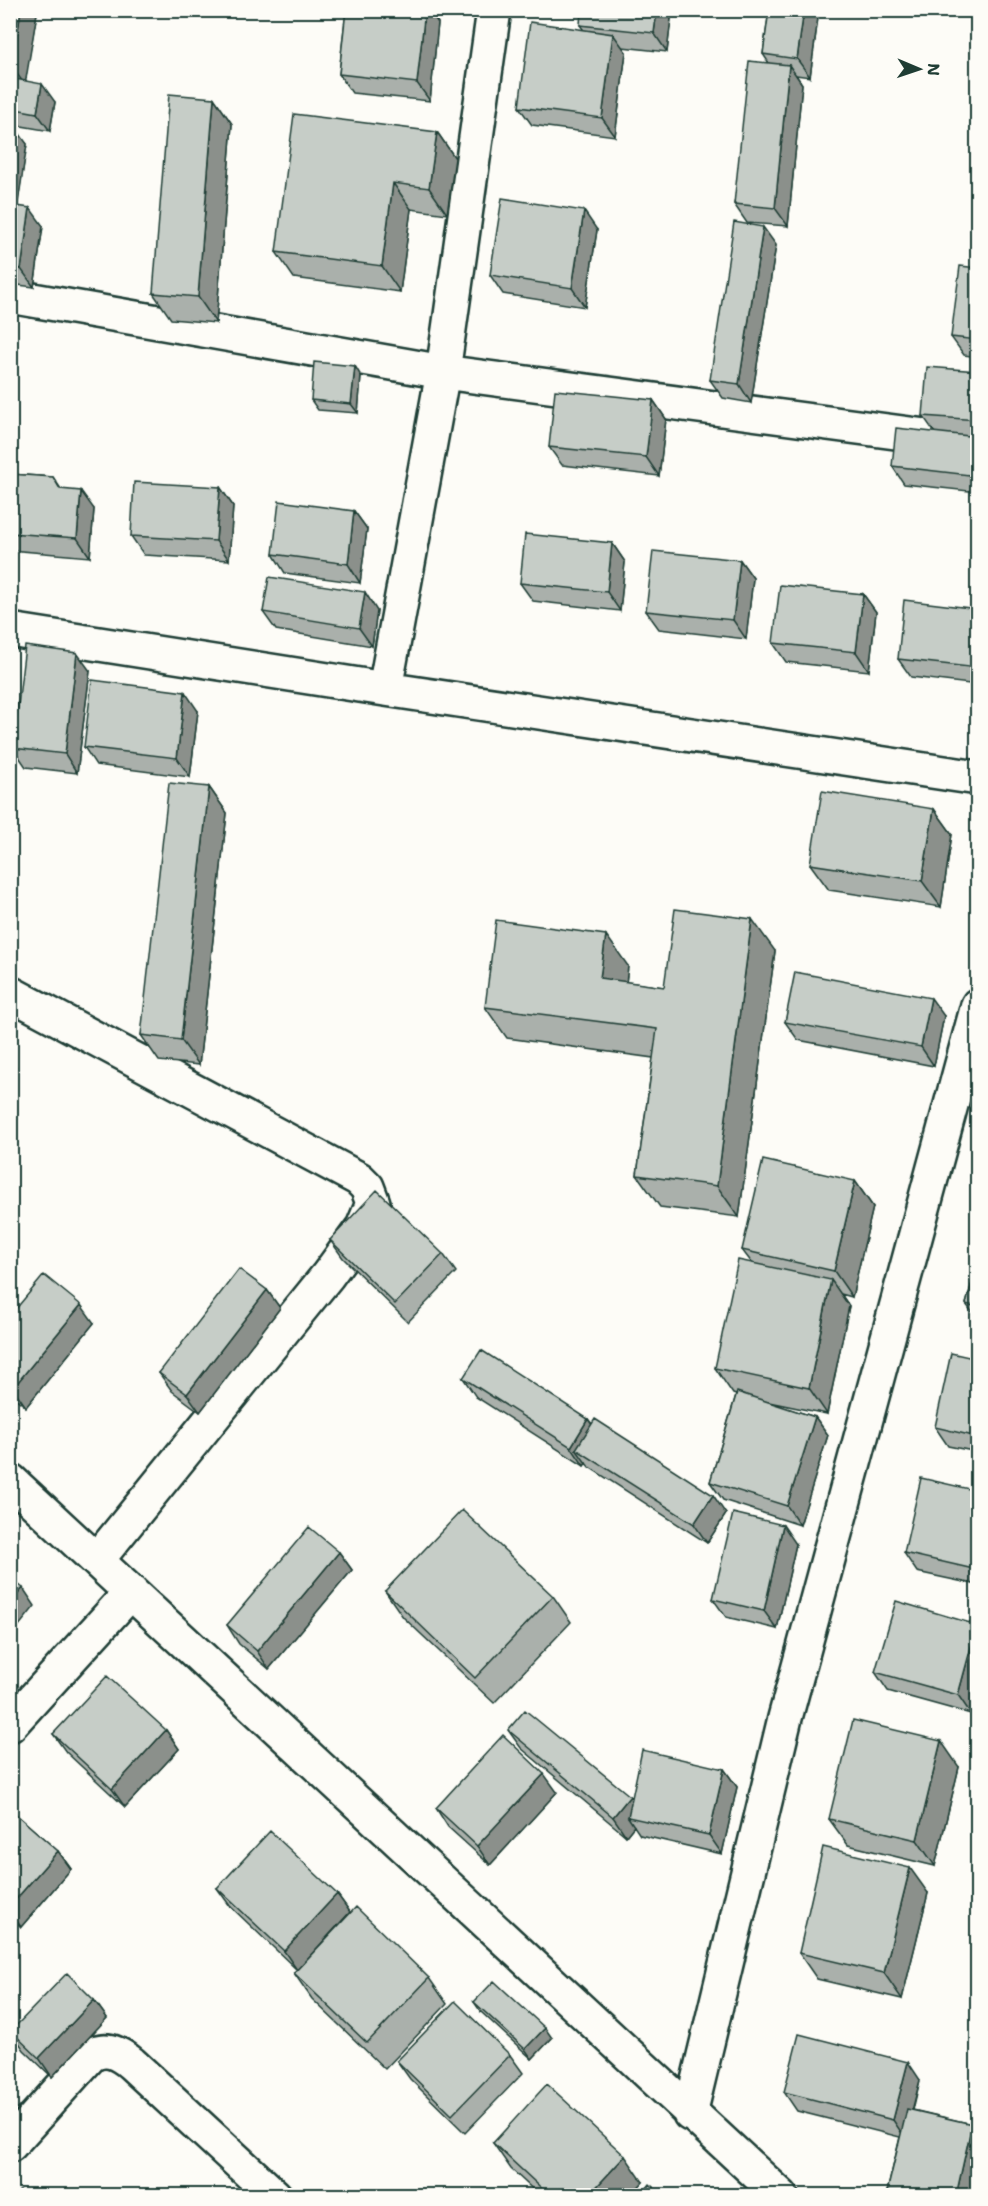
<svg xmlns="http://www.w3.org/2000/svg" width="988" height="2206" viewBox="0 0 988 2206" font-family="'Shantell Sans',sans-serif">
  <rect width="100%" height="100%" fill="#fdfcf7"/>
  <filter id="ink" filterUnits="userSpaceOnUse"><feTurbulence type="fractalNoise" baseFrequency=".0167" numOctaves="2"/><feDisplacementMap in="SourceGraphic" scale="12" xChannelSelector="R" yChannelSelector="G"/><feConvolveMatrix kernelMatrix="1 2 1 2 8 2 1 2 1" color-interpolation-filters="sRGB"/></filter>
  <g filter="url(#ink)">
    <g fill="none" stroke-linecap="round" stroke-linejoin="round">
      <defs>
        <path id="minor" d="M 10,296 L 443,372 L 978,443
          M 10,630 L 385,689 L 978,778
          M 385,689 L 443,372 L 494,10
          M 10,993 L 359,1179 L 367,1187 L 373,1203 L 363,1227 L 328,1275 L 97,1560
          M 10,1480 L 781,2196
          M 10,1725 L 131,1592
          M 690,2114 L 785,1718 L 978,1005
          M 10,2145 L 91,2055 C 106,2046 119,2053 131,2063 L 275,2196"/>
      </defs>
      <use href="#minor" stroke="#1f3d34" stroke-width="38"/>
      <use href="#minor" stroke="#fdfcf7" stroke-width="33"/>
    </g>
    <path fill="#aab0ab" stroke="#1f3d34" stroke-width="1.5" d="M 10,10 L 37,13 L 25,80 L 55,102 L 50,131 L 10,124 Z
      M 346,10 L 429,10 L 438,23 L 430,101 L 352,93 L 339,74 Z
      M 672,10 L 667,52 L 622,47 L 626,52 L 615,136 L 532,125 L 519,107 L 583,29 L 580,25 Z
      M 769,10 L 819,10 L 810,77 L 796,75 L 802,84 L 788,226 L 747,223 L 734,204 L 769,63 L 763,54 Z
      M 214,98 L 232,124 L 216,323 L 171,319 L 153,293 Z
      M 10,126 L 27,144 L 17,206 L 43,226 L 34,287 L 10,284 Z
      M 437,132 L 455,158 L 447,214 L 411,209 L 400,292 L 294,278 L 276,252 Z
      M 597,230 L 585,307 L 503,294 L 490,275 Z
      M 776,245 L 751,403 L 723,398 L 710,380 Z
      M 978,268 L 978,357 L 964,355 L 951,337 Z
      M 978,371 L 978,492 L 904,484 L 892,466 L 935,433 L 923,416 Z
      M 361,376 L 358,413 L 318,410 L 311,400 Z
      M 653,400 L 666,419 L 659,476 L 562,465 L 549,447 Z
      M 10,474 L 53,477 L 61,489 L 94,509 L 90,557 L 10,550 Z
      M 220,487 L 233,506 L 229,560 L 144,555 L 131,536 Z
      M 354,511 L 367,529 L 360,583 L 285,573 L 273,554 Z
      M 612,543 L 625,562 L 620,611 L 533,601 L 520,583 Z
      M 740,560 L 753,578 L 746,639 L 659,629 L 646,611 Z
      M 863,594 L 876,612 L 869,671 L 786,662 L 773,643 Z
      M 978,609 L 978,685 L 911,677 L 898,659 Z
      M 377,611 L 372,646 L 276,630 L 263,612 Z
      M 90,671 L 77,773 L 26,767 L 13,748 Z
      M 198,711 L 190,777 L 96,765 L 84,747 Z
      M 209,787 L 227,813 L 199,1065 L 159,1061 L 141,1035 Z
      M 934,809 L 952,834 L 941,907 L 829,890 L 810,864 Z
      M 775,951 L 739,1217 L 660,1207 L 637,1175 L 653,1058 L 507,1038 L 485,1007 L 628,966 L 626,982 L 664,987 Z
      M 944,1016 L 934,1066 L 798,1040 L 785,1022 Z
      M 855,1181 L 873,1207 L 852,1297 L 841,1294 L 849,1306 L 827,1414 L 764,1401 L 815,1417 L 828,1435 L 800,1525 L 723,1500 L 710,1482 L 736,1395 L 733,1394 L 715,1368 L 752,1263 L 742,1250 Z
      M 330,1240 L 443,1254 L 456,1272 L 408,1322 L 343,1258 Z
      M 978,1262 L 978,1320 L 966,1304 Z
      M 267,1290 L 280,1308 L 200,1412 L 172,1391 L 159,1373 Z
      M 10,1316 L 94,1323 L 26,1407 L 10,1394 Z
      M 978,1359 L 978,1452 L 948,1446 L 935,1427 Z
      M 463,1378 L 588,1419 L 592,1424 L 726,1514 L 707,1543 L 589,1467 L 586,1463 L 584,1466 L 476,1397 Z
      M 978,1491 L 978,1585 L 917,1572 L 904,1553 Z
      M 796,1544 L 777,1629 L 726,1617 L 713,1599 Z
      M 339,1552 L 352,1570 L 269,1669 L 239,1644 L 227,1625 Z
      M 385,1591 L 553,1596 L 571,1622 L 494,1703 L 403,1617 Z
      M 977,1625 L 978,1689 L 971,1714 L 888,1691 L 875,1672 Z
      M 166,1730 L 179,1749 L 125,1807 L 66,1752 L 53,1734 Z
      M 508,1730 L 630,1796 L 631,1799 L 724,1769 L 737,1787 L 722,1854 L 640,1835 L 634,1826 L 626,1836 L 521,1748 Z
      M 959,1767 L 935,1866 L 848,1845 L 829,1819 Z
      M 557,1792 L 490,1865 L 448,1827 L 436,1808 Z
      M 10,1809 L 58,1851 L 71,1869 L 21,1927 L 10,1917 Z
      M 217,1888 L 337,1894 L 350,1912 L 297,1970 L 230,1906 Z
      M 928,1893 L 902,1999 L 817,1979 L 799,1953 Z
      M 294,1973 L 429,1978 L 447,2004 L 385,2069 L 312,1999 Z
      M 94,2000 L 107,2018 L 52,2077 L 24,2050 L 11,2031 Z
      M 474,2002 L 552,2038 L 532,2059 L 481,2012 Z
      M 510,2055 L 523,2073 L 465,2133 L 410,2079 L 397,2061 Z
      M 920,2080 L 913,2110 L 972,2124 L 978,2132 L 978,2176 L 973,2196 L 886,2196 L 900,2137 L 797,2111 L 784,2092 Z
      M 493,2143 L 643,2182 L 630,2196 L 540,2196 L 511,2169 Z"/>
    <path fill="#8b908b" stroke="#1f3d34" stroke-width="1.5" d="M 21,10 L 35,10 L 37,13 L 25,85 L 12,67 Z
      M 425,10 L 429,10 L 438,23 L 430,101 L 417,83 Z
      M 657,10 L 672,10 L 667,52 L 654,33 Z
      M 804,10 L 819,10 L 810,77 L 797,59 Z
      M 613,34 L 626,52 L 615,136 L 602,118 Z
      M 789,65 L 802,84 L 788,226 L 775,208 Z
      M 42,84 L 55,102 L 50,131 L 37,113 Z
      M 214,98 L 232,124 L 216,323 L 198,297 Z
      M 14,126 L 27,144 L 16,216 L 10,209 L 10,149 Z
      M 437,132 L 455,158 L 447,214 L 429,188 Z
      M 393,183 L 411,209 L 400,292 L 382,266 Z
      M 30,208 L 43,226 L 34,287 L 21,269 Z
      M 584,211 L 597,230 L 585,307 L 572,288 Z
      M 763,227 L 776,245 L 751,403 L 739,384 Z
      M 355,366 L 361,376 L 358,413 L 351,404 Z
      M 653,400 L 666,419 L 659,476 L 646,457 Z
      M 220,487 L 233,506 L 229,560 L 216,541 Z
      M 81,491 L 94,509 L 90,557 L 77,538 Z
      M 354,511 L 367,529 L 360,583 L 348,564 Z
      M 612,543 L 625,562 L 620,611 L 607,592 Z
      M 740,560 L 753,578 L 746,639 L 733,620 Z
      M 365,592 L 377,611 L 372,646 L 359,628 Z
      M 863,594 L 876,612 L 869,671 L 856,652 Z
      M 77,653 L 90,671 L 77,773 L 65,754 Z
      M 185,692 L 198,711 L 190,777 L 177,758 Z
      M 209,787 L 227,813 L 199,1065 L 181,1040 Z
      M 934,809 L 952,834 L 941,907 L 922,881 Z
      M 752,919 L 775,951 L 739,1217 L 717,1186 Z
      M 606,935 L 628,966 L 623,1010 L 600,978 Z
      M 931,998 L 944,1016 L 934,1066 L 921,1047 Z
      M 10,1060 L 16,1067 L 10,1072 Z
      M 855,1181 L 873,1207 L 852,1297 L 834,1271 Z
      M 831,1280 L 849,1306 L 827,1414 L 809,1388 Z
      M 267,1290 L 280,1308 L 200,1412 L 187,1394 Z
      M 81,1305 L 94,1323 L 26,1407 L 13,1388 Z
      M 815,1417 L 828,1435 L 800,1525 L 787,1506 Z
      M 588,1419 L 601,1438 L 576,1449 L 586,1463 L 584,1466 L 571,1447 Z
      M 713,1495 L 726,1514 L 707,1543 L 694,1524 Z
      M 783,1525 L 796,1544 L 777,1629 L 764,1611 Z
      M 339,1552 L 352,1570 L 269,1669 L 257,1651 Z
      M 23,1588 L 35,1606 L 10,1637 L 10,1603 Z
      M 977,1625 L 978,1689 L 971,1714 L 958,1695 Z
      M 166,1730 L 179,1749 L 125,1807 L 112,1789 Z
      M 941,1741 L 959,1767 L 935,1866 L 917,1840 Z
      M 724,1769 L 737,1787 L 722,1854 L 709,1835 Z
      M 544,1774 L 557,1792 L 490,1865 L 477,1846 Z
      M 630,1796 L 643,1815 L 628,1817 L 634,1826 L 626,1836 L 613,1817 Z
      M 58,1851 L 71,1869 L 21,1927 L 10,1911 L 10,1906 Z
      M 910,1868 L 928,1893 L 902,1999 L 884,1973 Z
      M 337,1894 L 350,1912 L 297,1970 L 284,1951 Z
      M 94,2000 L 107,2018 L 52,2077 L 39,2058 Z
      M 545,2028 L 552,2038 L 532,2059 L 525,2049 Z
      M 908,2062 L 920,2080 L 905,2138 L 893,2120 Z
      M 972,2124 L 978,2132 L 978,2176 L 973,2196 L 956,2196 Z
      M 625,2156 L 643,2182 L 630,2196 L 588,2196 Z"/>
    <path fill="#c6cdc7" stroke="#1f3d34" stroke-width="1.5" d="M 10,10 L 21,10 L 12,67 L 10,67 Z
      M 346,10 L 425,10 L 417,83 L 339,74 Z
      M 581,10 L 657,10 L 654,33 L 580,25 Z
      M 769,10 L 804,10 L 797,59 L 763,54 Z
      M 530,22 L 613,34 L 602,118 L 519,107 Z
      M 749,61 L 789,65 L 775,208 L 734,204 Z
      M 10,78 L 42,84 L 37,113 L 10,108 Z
      M 169,94 L 214,98 L 198,297 L 153,293 Z
      M 294,114 L 437,132 L 429,188 L 393,183 L 382,266 L 276,252 Z
      M 10,126 L 14,126 L 10,149 Z
      M 502,198 L 584,211 L 572,288 L 490,275 Z
      M 10,205 L 30,208 L 21,269 L 10,267 Z
      M 734,222 L 763,227 L 739,384 L 710,380 Z
      M 960,266 L 978,268 L 978,340 L 951,337 Z
      M 314,362 L 355,366 L 351,404 L 311,400 Z
      M 927,367 L 978,371 L 978,420 L 923,416 Z
      M 555,390 L 653,400 L 646,457 L 549,447 Z
      M 896,428 L 978,437 L 978,476 L 892,466 Z
      M 10,474 L 53,477 L 60,489 L 81,491 L 77,538 L 10,533 Z
      M 134,482 L 220,487 L 216,541 L 131,536 Z
      M 279,501 L 354,511 L 348,564 L 273,554 Z
      M 525,534 L 612,543 L 607,592 L 520,583 Z
      M 653,551 L 740,560 L 733,620 L 646,611 Z
      M 269,577 L 365,592 L 359,628 L 263,612 Z
      M 780,585 L 863,594 L 856,652 L 773,643 Z
      M 904,600 L 978,609 L 978,668 L 898,659 Z
      M 25,646 L 77,653 L 65,754 L 13,748 Z
      M 92,680 L 185,692 L 177,758 L 84,747 Z
      M 169,783 L 209,787 L 181,1040 L 141,1035 Z
      M 822,791 L 934,809 L 922,881 L 810,864 Z
      M 675,909 L 752,919 L 717,1186 L 637,1175 L 657,1029 L 485,1007 L 496,920 L 606,935 L 600,978 L 664,987 Z
      M 795,972 L 931,998 L 921,1047 L 785,1022 Z
      M 763,1160 L 855,1181 L 834,1271 L 742,1250 Z
      M 377,1190 L 443,1254 L 395,1304 L 330,1240 Z
      M 738,1260 L 831,1280 L 809,1388 L 715,1368 Z
      M 978,1262 L 978,1307 L 966,1304 Z
      M 239,1269 L 267,1290 L 187,1394 L 159,1373 Z
      M 44,1275 L 81,1305 L 13,1388 L 10,1386 L 10,1316 Z
      M 481,1350 L 588,1419 L 571,1447 L 463,1378 Z
      M 951,1353 L 978,1359 L 978,1437 L 935,1427 Z
      M 737,1392 L 815,1417 L 787,1506 L 710,1482 Z
      M 595,1419 L 713,1495 L 694,1524 L 576,1449 Z
      M 921,1478 L 978,1491 L 978,1570 L 904,1553 Z
      M 462,1510 L 553,1596 L 475,1678 L 385,1591 Z
      M 733,1513 L 783,1525 L 764,1611 L 713,1599 Z
      M 309,1527 L 339,1552 L 257,1651 L 227,1625 Z
      M 10,1578 L 23,1588 L 10,1603 Z
      M 896,1601 L 977,1625 L 958,1695 L 875,1672 Z
      M 107,1676 L 166,1730 L 112,1789 L 53,1734 Z
      M 525,1710 L 630,1796 L 613,1817 L 508,1730 Z
      M 853,1720 L 941,1741 L 917,1840 L 829,1819 Z
      M 503,1735 L 544,1774 L 477,1846 L 436,1808 Z
      M 642,1750 L 724,1769 L 709,1835 L 628,1817 Z
      M 10,1809 L 58,1851 L 10,1906 Z
      M 270,1831 L 337,1894 L 284,1951 L 217,1888 Z
      M 823,1847 L 910,1868 L 884,1973 L 799,1953 Z
      M 356,1907 L 429,1978 L 367,2043 L 294,1973 Z
      M 67,1973 L 94,2000 L 39,2058 L 11,2031 Z
      M 494,1981 L 545,2028 L 525,2049 L 474,2002 Z
      M 455,2001 L 510,2055 L 452,2115 L 397,2061 Z
      M 799,2034 L 908,2062 L 893,2120 L 784,2092 Z
      M 547,2084 L 625,2156 L 588,2196 L 550,2196 L 493,2143 Z
      M 907,2109 L 972,2124 L 956,2196 L 886,2196 Z
      M 650,2184 L 662,2196 L 640,2196 Z
      M 20,2190 L 25,2196 L 15,2196 Z"/>
  </g>
  <rect width="988" height="2206" fill="none" stroke="#fdfcf7" stroke-width="36"/>
  <rect x="18" y="18" width="952" height="2170" fill="none" stroke="#1f3d34" stroke-width="2" filter="url(#ink)"/>
  <g transform="translate(919 69) rotate(92)" stroke="#fdfcf7" stroke-width="4.5" paint-order="stroke">
  <path d="M0-4.5L10 22L0 15L-10 22Z" fill="#1f3d34"/>
  <text y="-9" font-size="16" font-weight="bold" text-anchor="middle" fill="#1f3d34">N</text>
  </g>
</svg>
